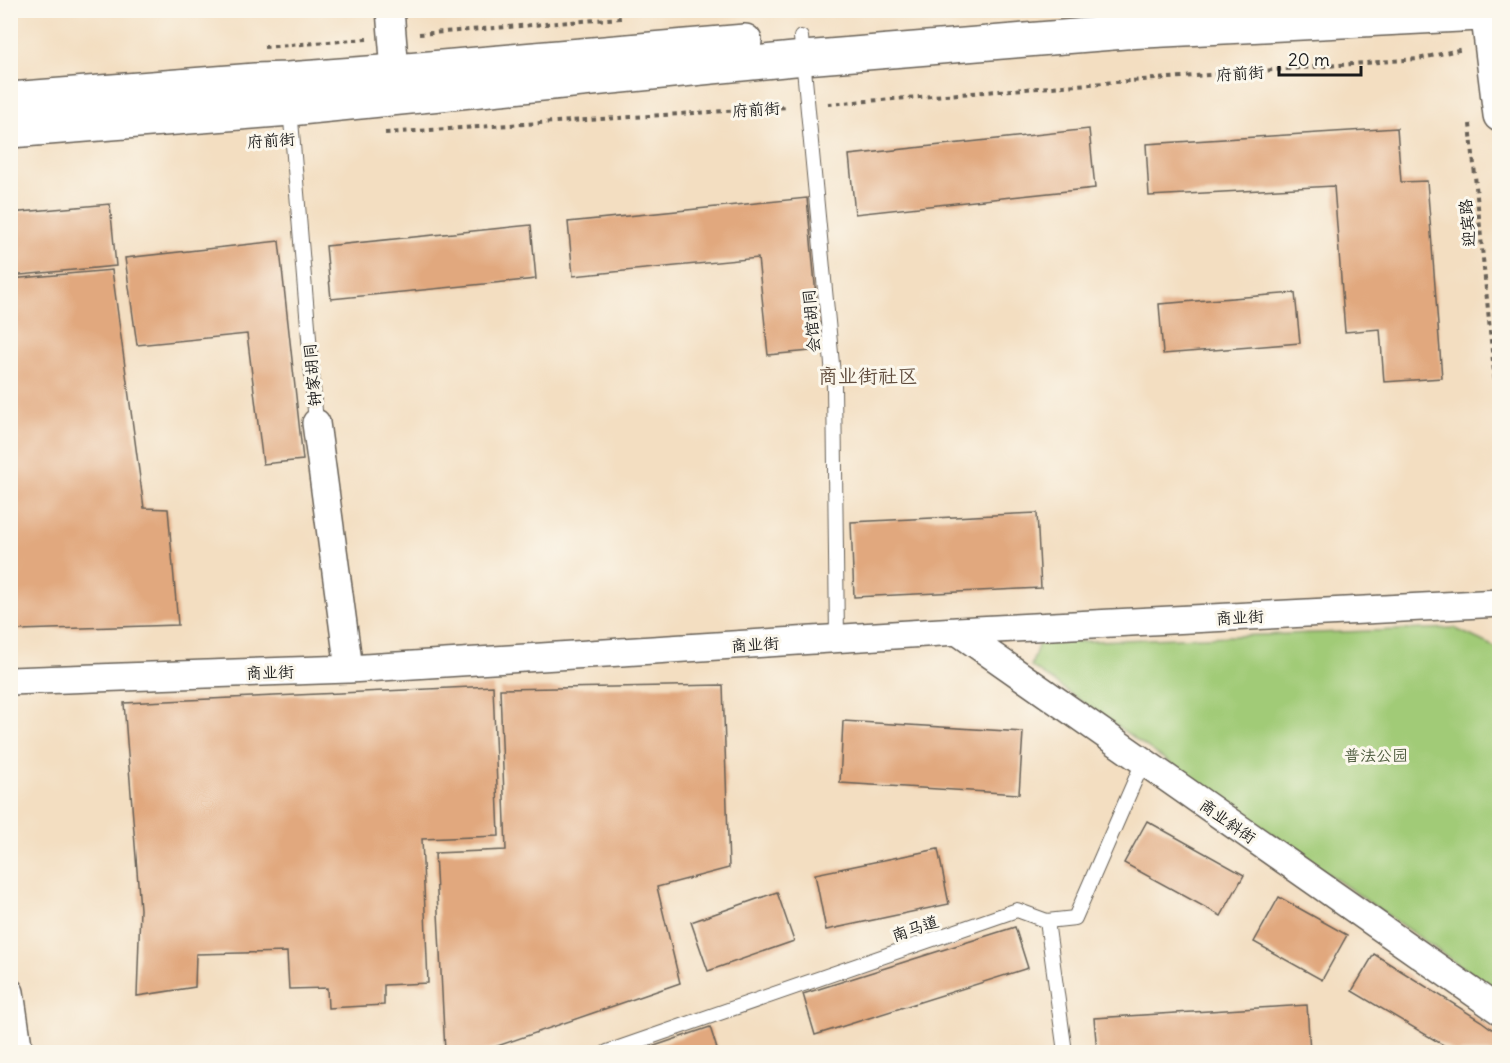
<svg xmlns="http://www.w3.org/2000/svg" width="1510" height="1063" viewBox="0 0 1510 1063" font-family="Delius,'LXGW WenKai TC',sans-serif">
  <rect width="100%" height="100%" fill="#fbf7ec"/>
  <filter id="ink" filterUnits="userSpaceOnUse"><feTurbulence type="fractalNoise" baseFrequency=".0167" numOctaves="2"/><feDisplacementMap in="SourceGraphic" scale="12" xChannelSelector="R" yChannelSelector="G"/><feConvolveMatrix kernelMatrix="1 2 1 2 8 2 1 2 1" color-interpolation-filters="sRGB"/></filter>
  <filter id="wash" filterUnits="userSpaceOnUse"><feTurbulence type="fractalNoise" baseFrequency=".008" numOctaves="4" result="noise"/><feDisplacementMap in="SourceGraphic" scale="24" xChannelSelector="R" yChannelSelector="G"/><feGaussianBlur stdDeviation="1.35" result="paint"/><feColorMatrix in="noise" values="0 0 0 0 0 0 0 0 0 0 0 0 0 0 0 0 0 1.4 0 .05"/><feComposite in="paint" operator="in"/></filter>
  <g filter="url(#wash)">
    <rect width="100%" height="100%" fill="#f3dec1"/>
    <path fill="#a1cb77" stroke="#5e744a" stroke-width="1.5" d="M 1454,628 L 1499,649 L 1499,993 L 1031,666 L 1039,643 Z"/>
    <g id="blocks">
      <path fill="#e1a87e" d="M 1397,128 L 1401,182 L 1427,181 L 1442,378 L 1384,382 L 1380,329 L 1345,332 L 1334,186 L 1149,196 L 1146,144 Z
        M 1089,129 L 1095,188 L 855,214 L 849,155 Z
        M 807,198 L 821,350 L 768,355 L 758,258 L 573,276 L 568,222 Z
        M 110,204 L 116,266 L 10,276 L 10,213 Z
        M 531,225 L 536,279 L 331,299 L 326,246 Z
        M 279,241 L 303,460 L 263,464 L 247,334 L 137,345 L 125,258 Z
        M 112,270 L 144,508 L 168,509 L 178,625 L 19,630 L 10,623 L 10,279 Z
        M 1295,293 L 1300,343 L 1163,354 L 1159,304 Z
        M 1037,513 L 1041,588 L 854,597 L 851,522 Z
        M 723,685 L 729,868 L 657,887 L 680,983 L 480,1052 L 445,1052 L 435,853 L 506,850 L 500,689 Z
        M 493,686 L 499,836 L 422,839 L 428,983 L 384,985 L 384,1005 L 328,1008 L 327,988 L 289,989 L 287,952 L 196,954 L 195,987 L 137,996 L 140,909 L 124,703 Z
        M 843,721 L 1023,732 L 1019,794 L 840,783 Z
        M 1147,821 L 1244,875 L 1221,916 L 1124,863 Z
        M 938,849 L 949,904 L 826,930 L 815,874 Z
        M 777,892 L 794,941 L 708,971 L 691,922 Z
        M 1279,897 L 1347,935 L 1322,980 L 1254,942 Z
        M 1015,927 L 1028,968 L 815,1035 L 803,994 Z
        M 1374,954 L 1481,1021 L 1500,1035 L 1500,1052 L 1455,1052 L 1352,991 Z
        M 1307,1005 L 1310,1052 L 1097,1052 L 1094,1018 Z
        M 710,1027 L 718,1052 L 637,1052 Z"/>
    </g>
  </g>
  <g filter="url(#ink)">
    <use href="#blocks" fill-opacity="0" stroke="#676056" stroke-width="1.5"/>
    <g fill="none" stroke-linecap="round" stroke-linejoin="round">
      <defs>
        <path id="lane" d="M 801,37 L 834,385 L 837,638
          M 290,108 L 316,423
          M 1047,921 L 1065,1052
          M 607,1052 L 1017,910 L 1047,921 L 1075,918 L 1143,762"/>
        <path id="street" d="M 390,10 L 395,71
          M 316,423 L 349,669
          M 957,631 L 1500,1011
          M 10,681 L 349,669 L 957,631 L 1500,603
          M 10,992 L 19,1052"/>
        <path id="secondary" d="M 1487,10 L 1500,115
          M 10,99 L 255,80 L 288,79 L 395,71 L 745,41
          M 10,131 L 290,109 L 804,58 L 1125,32 L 1500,13"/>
      </defs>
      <use href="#lane" stroke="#676056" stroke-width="16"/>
      <use href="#street" stroke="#676056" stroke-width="30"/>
      <use href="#secondary" stroke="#676056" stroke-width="36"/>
      <path stroke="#676056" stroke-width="4" stroke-dasharray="4.5 4.5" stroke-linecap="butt" d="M 419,34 L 621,18
        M 264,47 L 367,39
        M 828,104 L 1418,59 L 1463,49
        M 1470,124 L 1500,434
        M 385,133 L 788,107"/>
      <use href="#lane" stroke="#fff" stroke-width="14"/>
      <use href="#street" stroke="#fff" stroke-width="27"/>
      <use href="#secondary" stroke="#fff" stroke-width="33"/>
    </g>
  </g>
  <g text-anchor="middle" stroke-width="6" stroke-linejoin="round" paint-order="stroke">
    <g font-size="16" fill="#1c1c1c" stroke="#fbf7ec">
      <text transform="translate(1240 73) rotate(-4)" y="6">府前街</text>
      <text transform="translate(756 109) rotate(-4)" y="6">府前街</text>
      <text transform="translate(271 140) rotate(-4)" y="6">府前街</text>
      <text transform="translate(1467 223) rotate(-95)" y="6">迎宾路</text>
      <text transform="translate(811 321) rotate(-95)" y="6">会馆胡同</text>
      <text transform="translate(312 375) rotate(-95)" y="6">钟家胡同</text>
      <text transform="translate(1240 617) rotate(-3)" y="6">商业街</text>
      <text transform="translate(755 644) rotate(-4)" y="6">商业街</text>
      <text transform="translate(270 672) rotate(-2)" y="6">商业街</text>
      <text transform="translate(1228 821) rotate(35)" y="6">商业斜街</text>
      <text transform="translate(915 928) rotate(-19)" y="6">南马道</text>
    </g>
    <g font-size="16" fill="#4b593c" stroke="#fbf7ec">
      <text x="1376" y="761">普法公园</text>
    </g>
    <g font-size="20" fill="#614d3e" stroke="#fbf7ec">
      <text x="868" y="383">商业街社区</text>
    </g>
  </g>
  <rect width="1510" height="1063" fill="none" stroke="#fbf7ec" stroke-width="36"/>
  <path d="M1279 66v9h82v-9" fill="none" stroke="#1c1c1c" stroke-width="3"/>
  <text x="1288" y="66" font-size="18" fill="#1c1c1c" stroke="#fbf7ec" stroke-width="4.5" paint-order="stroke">20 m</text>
</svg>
